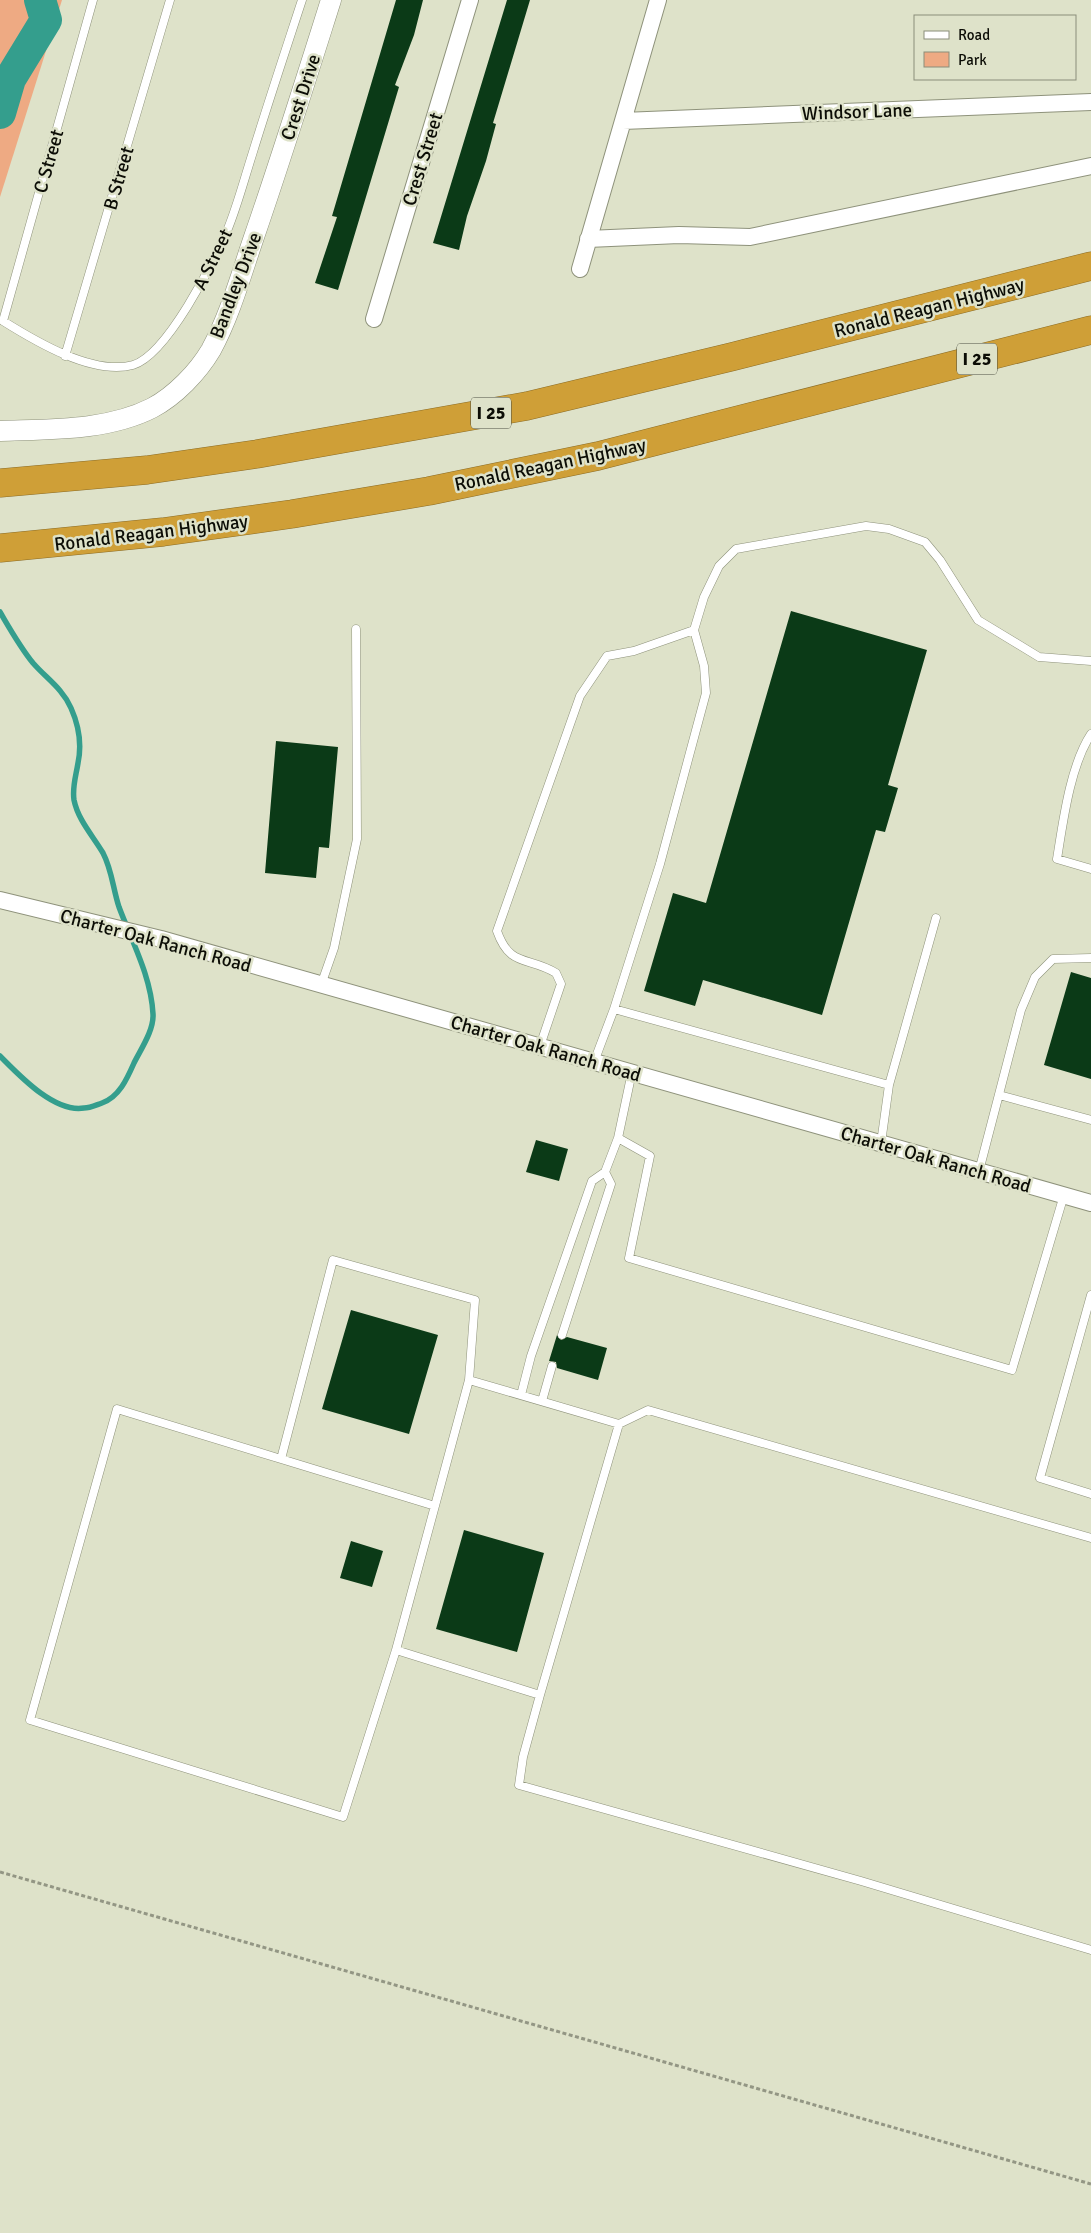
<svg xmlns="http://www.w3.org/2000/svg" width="1091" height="2233" viewBox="0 0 1091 2233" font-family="Signika,sans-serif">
  <rect width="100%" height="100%" fill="#dee2c9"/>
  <path fill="#eeaa83" d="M 0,0 L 62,0 L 0,197 Z"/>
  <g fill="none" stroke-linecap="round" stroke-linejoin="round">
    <path stroke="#349e8d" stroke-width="5.5" d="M 0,612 C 10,629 20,647 33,663 C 46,678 63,689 71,708 C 79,726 82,744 78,763 C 76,776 72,787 74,800 C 78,820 93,836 103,853 C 112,870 113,889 119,907 C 132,942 151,976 153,1014 C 154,1030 141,1049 134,1063 C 127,1079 119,1097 102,1103 C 96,1105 90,1108 84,1108 C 54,1113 19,1075 0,1056"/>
    <path stroke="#349e8d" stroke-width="32" d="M 0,113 L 10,79 L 46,20 L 40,0"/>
  </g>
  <path fill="#0b3a17" d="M 396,0 L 423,0 L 414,35 L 395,85 L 399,87 L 338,290 L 315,283 L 337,217 L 332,216 Z
    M 507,0 L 530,0 L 493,123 L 496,124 L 486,161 L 467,216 L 459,250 L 433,243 Z
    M 791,611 L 927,650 L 888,785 L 898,788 L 885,832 L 876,830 L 822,1015 L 703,980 L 695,1006 L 644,991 L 673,893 L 706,903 Z
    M 276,741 L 338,747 L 329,848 L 319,847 L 316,878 L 265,873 Z
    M 1071,972 L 1091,978 L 1091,1079 L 1044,1065 Z
    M 536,1140 L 568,1149 L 559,1181 L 526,1172 Z
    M 351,1310 L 438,1335 L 409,1434 L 322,1409 Z
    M 557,1335 L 561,1340 L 567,1337 L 607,1348 L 598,1380 L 557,1368 L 556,1362 L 549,1361 Z
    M 464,1530 L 544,1553 L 517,1652 L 436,1629 Z
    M 351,1541 L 383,1551 L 372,1587 L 340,1578 Z"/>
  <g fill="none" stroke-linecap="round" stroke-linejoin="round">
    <defs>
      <path id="service" d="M 93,0 L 3,321 C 35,341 93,376 133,365 C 167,355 213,263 227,231 C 237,207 244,180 252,155 C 268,103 285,52 302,0
        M 65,356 L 170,0
        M 1091,734 C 1070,766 1063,822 1057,859 L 1091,869
        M 321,985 L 334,948 L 357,839 L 356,629
        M 614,1009 L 660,864 L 706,693 L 704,666 L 694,630 L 704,597 L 719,566 L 736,549 L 866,526 L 889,529 L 925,542 L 940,560 L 978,620 L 1039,657 L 1091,661
        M 540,1046 L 561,984 L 556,973 C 528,956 510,968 497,931 L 580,696 L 607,656 L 634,651 L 694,630
        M 594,1062 L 614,1009 L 889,1085 L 881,1143
        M 889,1085 L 936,918
        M 999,1095 L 1091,1120
        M 618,1138 L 650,1156 L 629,1258 L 1012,1370 L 1064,1195
        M 979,1171 L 1021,1010 L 1035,977 L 1053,959 L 1091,958
        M 1091,1295 L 1040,1478 L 1091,1494
        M 562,1335 L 611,1184 L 605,1172
        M 521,1395 L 531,1356 L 592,1181 L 605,1172 L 618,1138 L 632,1072
        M 542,1401 L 552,1366
        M 281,1459 L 117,1409 L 30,1720 L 343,1817 L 396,1650
        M 435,1506 L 281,1459 L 333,1260 L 475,1300 L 469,1380
        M 1091,1538 L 648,1410 L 619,1424 L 469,1380 L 396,1650 L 540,1695 L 523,1757 L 519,1785 L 861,1881 L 1091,1950
        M 540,1695 L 619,1424"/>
      <path id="minor" d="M 623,121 L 1091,102
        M 588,239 L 679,235 L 750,237 L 1091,166
        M 580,269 L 658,0
        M 374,319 L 470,0
        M 0,900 L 161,939 L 1091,1203"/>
      <path id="tertiary" d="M 0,431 C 49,429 107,431 152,408 C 175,396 198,372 211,350 C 230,315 241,275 254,237 C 281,159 306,79 331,0"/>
      <path id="motorway" d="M 0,483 L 147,470 L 257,454 L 527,406 L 731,357 L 1091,266
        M 0,548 L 163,532 L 292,514 L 429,491 L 598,456 L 1091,330"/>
    </defs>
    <use href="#service" stroke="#8e927b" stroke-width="9"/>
    <use href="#minor" stroke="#8e927b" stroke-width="18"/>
    <use href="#tertiary" stroke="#8e927b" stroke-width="21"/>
    <use href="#motorway" stroke="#8b6c26" stroke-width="29"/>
    <path stroke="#939684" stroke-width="3" stroke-dasharray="4 2.5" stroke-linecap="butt" d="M 0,1872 L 1091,2184"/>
    <use href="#service" stroke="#fff" stroke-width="8"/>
    <use href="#minor" stroke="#fff" stroke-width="16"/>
    <use href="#tertiary" stroke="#fff" stroke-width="20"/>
    <use href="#motorway" stroke="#cf9f37" stroke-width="28"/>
  </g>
  <g text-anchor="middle" stroke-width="5" stroke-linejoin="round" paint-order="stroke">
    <g fill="#dee2c9" stroke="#4b4d40" stroke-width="1">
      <rect x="957" y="343.5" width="40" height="31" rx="4"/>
      <rect x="471" y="397.5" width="40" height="31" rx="4"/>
    </g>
    <g font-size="18" font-weight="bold" fill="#0c0d06">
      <text x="977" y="365">I 25</text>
      <text x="491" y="419">I 25</text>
    </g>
    <g font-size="19" fill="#0c0d06" stroke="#dee2c9">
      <text transform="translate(300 97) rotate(-72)" y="7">Crest Drive</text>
      <text transform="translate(857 111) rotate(-2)" y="7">Windsor Lane</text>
      <text transform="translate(422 159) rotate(-73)" y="7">Crest Street</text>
      <text transform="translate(48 161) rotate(-74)" y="7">C Street</text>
      <text transform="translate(118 178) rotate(-74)" y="7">B Street</text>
      <text transform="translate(212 259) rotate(-64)" y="7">A Street</text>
      <text transform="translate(235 285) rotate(-69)" y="7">Bandley Drive</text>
      <text transform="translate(929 307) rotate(-14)" y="7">Ronald Reagan Highway</text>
      <text transform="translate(550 464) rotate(-12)" y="7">Ronald Reagan Highway</text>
      <text transform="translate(151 532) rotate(-7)" y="7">Ronald Reagan Highway</text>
      <text transform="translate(156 940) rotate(15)" y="7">Charter Oak Ranch Road</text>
      <text transform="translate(546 1048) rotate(16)" y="7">Charter Oak Ranch Road</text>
      <text transform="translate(936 1159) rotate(16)" y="7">Charter Oak Ranch Road</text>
    </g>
  </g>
  <rect x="914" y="15" width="162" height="65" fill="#dee2c9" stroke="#8a8d7b"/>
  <rect x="924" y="31" width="25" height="8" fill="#ffffff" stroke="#8a8d7b"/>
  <text x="958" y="40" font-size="15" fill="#0c0d06">Road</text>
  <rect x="924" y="52" width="25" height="15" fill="#eeaa83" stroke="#8a8d7b"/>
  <text x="958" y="65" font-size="15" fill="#0c0d06">Park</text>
</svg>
